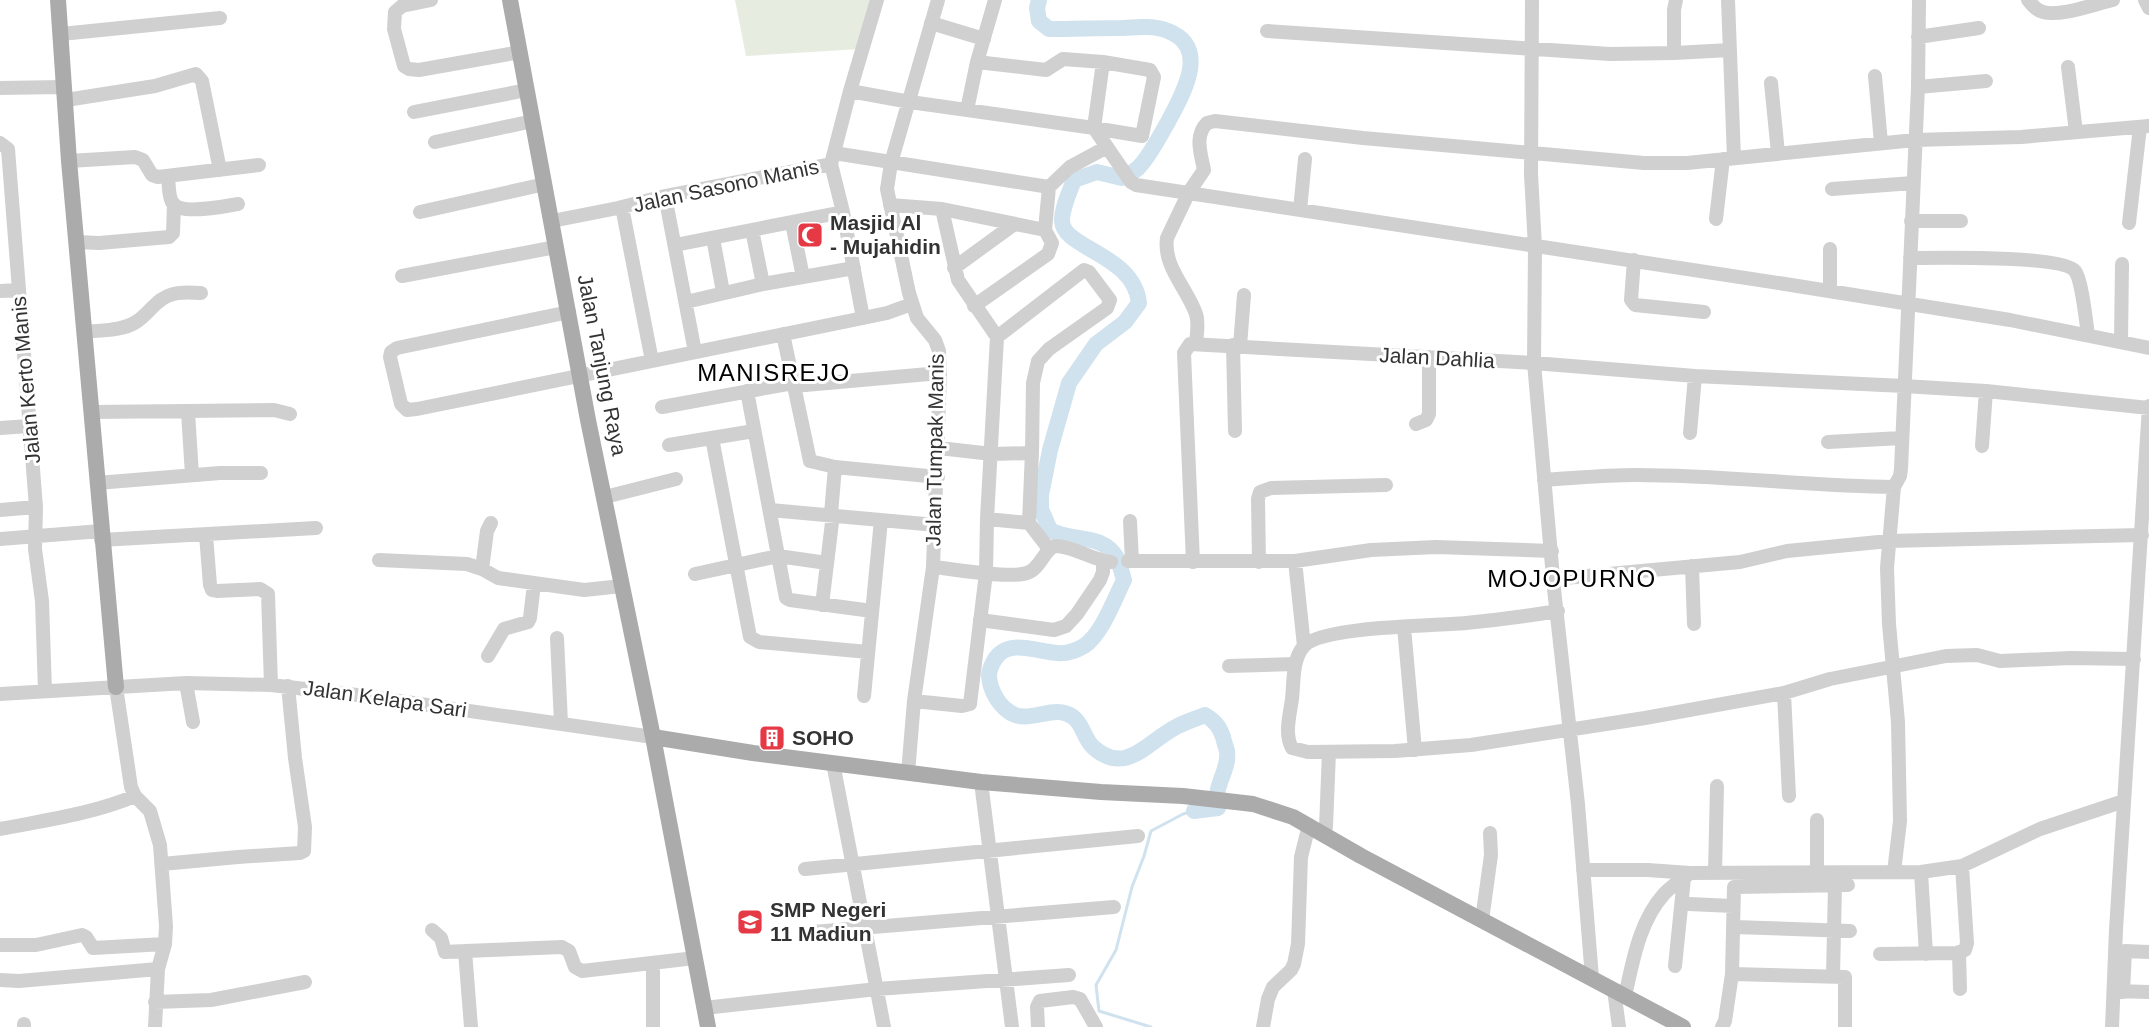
<svg xmlns="http://www.w3.org/2000/svg" width="2149" height="1027" viewBox="0 0 2149 1027" font-family="Helvetica,sans-serif">
  <rect width="100%" height="100%" fill="#fff"/>
  <path fill="#e6ecdf" d="M 735,0 L 874,0 L 859,49 L 746,56 Z"/>
  <g fill="none" stroke-linecap="round" stroke-linejoin="round">
    <path stroke="#cfe2ee" stroke-width="3" d="M 1151,1027 L 1099,1011 L 1096,985 L 1116,950 L 1132,887 L 1144,856 L 1151,831 L 1183,814 L 1194,811"/>
    <path stroke="#cfe2ee" stroke-width="16" d="M 1039,0 L 1037,8 L 1039,21 L 1049,29 C 1073,29 1098,28 1122,28 C 1137,27 1154,25 1168,31 C 1211,48 1182,95 1168,122 C 1159,137 1150,156 1138,168 C 1134,172 1127,175 1122,178 L 1097,172 L 1074,180 C 1069,193 1062,208 1062,221 C 1063,249 1134,254 1139,303 L 1125,322 L 1096,344 L 1069,383 L 1050,450 L 1041,495 L 1041,509 L 1050,530 C 1073,543 1102,532 1117,558 C 1120,565 1122,573 1124,580 C 1114,600 1102,634 1084,646 C 1077,650 1066,654 1058,653 C 1037,652 1009,638 995,659 C 992,664 989,670 989,676 C 990,689 997,703 1008,711 C 1028,727 1053,702 1073,717 C 1083,724 1084,739 1093,747 C 1126,777 1148,741 1176,727 C 1185,722 1195,719 1205,715 C 1215,721 1219,726 1223,737 C 1224,742 1226,747 1227,751 C 1230,771 1212,786 1218,808 L 1194,811"/>
    <path stroke="#d0d0d0" stroke-width="14" d="M 431,0 L 402,6 L 395,12 L 394,29 L 404,66 L 409,69 L 419,70 L 520,52
      M 1532,0 L 1531,174 L 1535,247 L 1534,363 L 1554,589 L 1578,804 L 1592,978
      M 1728,0 L 1734,158
      M 2028,0 C 2032,5 2036,10 2043,12 C 2061,17 2094,4 2113,0
      M 2145,0 L 2149,8
      M 931,23 L 984,39
      M 1267,31 L 1610,54 L 1674,53 L 1730,50
      M 61,34 L 220,18
      M 1918,37 L 1979,28
      M 1674,53 L 1674,10 L 1676,0
      M 977,62 L 1046,70 L 1063,59 L 1103,62 L 1150,70 L 1154,77 L 1142,136 L 1094,128 L 1103,62
      M 2068,67 L 2076,132
      M 1875,76 L 1881,143
      M 1771,83 L 1778,153
      M 1918,87 L 1986,81
      M 0,88 L 64,87
      M 850,91 L 910,102 L 1094,128 L 1131,182 L 1136,185 L 1785,284 L 2010,320 L 2149,348
      M 66,100 L 155,86 L 196,74 L 202,81 L 220,170
      M 967,110 L 977,62 L 995,0
      M 414,112 L 527,90
      M 435,142 L 533,121
      M 0,143 L 8,149 L 36,507 L 35,549 L 42,601 L 45,691
      M 834,153 L 1049,187
      M 69,161 L 135,157 L 143,160 L 152,175 L 158,177 L 259,165
      M 168,176 C 169,184 168,197 173,204 C 183,215 225,206 238,204
      M 1832,189 L 1913,183
      M 665,196 L 695,352
      M 890,205 L 942,209 L 1045,230
      M 622,207 L 652,361
      M 1300,210 L 1305,159
      M 420,212 L 545,184
      M 1716,219 L 1723,159
      M 552,221 L 618,208 L 665,196 L 831,164
      M 1911,221 L 1961,221
      M 792,223 L 803,277
      M 2129,223 L 2140,127
      M 752,230 L 763,284
      M 713,238 L 723,292
      M 77,242 L 99,243 L 169,237 L 173,233 L 174,204
      M 675,245 L 843,212
      M 1910,258 C 1936,258 2062,255 2075,271 C 2082,280 2086,322 2088,335
      M 1634,260 L 1631,300 L 1635,305 L 1704,312
      M 954,268 L 1013,225
      M 402,276 L 556,247
      M 0,291 L 19,290
      M 1830,291 L 1830,249
      M 686,302 L 763,284 L 854,268
      M 974,306 L 1048,254 L 1052,243 L 1045,230 L 1049,187 L 1070,167 L 1107,147
      M 569,312 L 397,348 L 391,352 L 390,357 L 401,404 L 407,410 L 417,409 L 863,318 L 887,313 L 912,304
      M 863,318 L 843,212 L 831,164 L 850,91 L 877,0
      M 85,332 C 101,330 122,331 136,322 C 144,317 150,309 157,303 C 170,291 185,292 201,293
      M 783,334 L 810,461 L 835,467 L 938,477
      M 2121,341 L 2122,264
      M 1196,343 C 1197,333 1199,323 1196,314 C 1187,288 1163,267 1167,238 L 1189,192 L 1204,170 C 1201,154 1194,136 1207,123 L 1215,121 L 1363,138 L 1644,163 L 1687,163 L 1915,140 L 2021,137 L 2149,126
      M 1233,345 L 1235,431
      M 1240,346 L 1244,295
      M 794,386 L 940,373
      M 747,391 L 786,598 L 790,600 L 872,611
      M 662,407 L 793,383
      M 91,412 L 274,410 L 290,414
      M 188,412 L 192,475
      M 1416,424 L 1426,420 L 1429,414 L 1429,357
      M 0,428 L 29,426
      M 1690,433 L 1695,376
      M 712,438 L 750,637 L 759,642 L 868,652
      M 1828,442 L 1901,438
      M 669,445 L 754,431
      M 1982,446 L 1986,391
      M 939,448 L 992,454 L 1032,453 L 1033,383 L 1038,361 L 1049,349 L 1107,308 L 1110,300 L 1089,272 L 1084,270 L 997,337
      M 1032,451 L 1029,523 L 1049,549
      M 1544,480 C 1575,478 1606,475 1636,475 C 1722,475 1808,486 1894,487
      M 97,483 L 220,473 L 261,473
      M 605,497 L 676,479
      M 0,510 L 36,507
      M 770,510 L 936,525
      M 831,514 L 835,467
      M 987,519 L 1029,523
      M 1130,521 L 1132,561
      M 206,535 L 210,585 L 212,590 L 217,591 L 260,589 L 268,594 L 271,685
      M 0,539 L 101,531
      M 101,540 L 316,528
      M 379,560 L 467,564 L 482,569 L 498,578 L 584,590 L 622,586
      M 1128,561 L 1295,561 L 1371,550 L 1436,547 L 1552,551
      M 1295,561 L 1304,646
      M 1193,562 L 1184,353 L 1190,344 L 1534,363 L 1695,376 L 1904,386 L 1986,391 L 2149,408
      M 1259,562 L 1258,499 L 1260,492 L 1271,488 L 1386,485
      M 1692,566 L 1694,624
      M 933,567 C 954,569 1009,579 1027,573 C 1041,569 1045,546 1057,546 C 1075,547 1092,560 1111,562
      M 482,569 L 487,531 L 491,523
      M 695,574 L 778,556 L 827,563
      M 1554,579 L 1740,562 L 1787,551 L 1889,541 L 2142,535
      M 822,605 L 833,514
      M 1558,611 C 1527,616 1497,620 1466,623 C 1436,626 1322,626 1304,646 C 1292,659 1294,682 1292,699 C 1290,714 1284,734 1292,748 L 1308,752 L 1395,751 L 1471,745 L 1645,718 L 1784,693 L 1830,679 L 1946,656 L 1977,655 L 2000,661 L 2071,658 L 2134,659
      M 980,620 L 1054,630 L 1066,626 L 1077,614 L 1100,580 L 1103,572 L 1103,561
      M 1404,627 L 1415,750
      M 557,638 L 561,723
      M 488,656 L 504,629 L 528,622 L 530,618 L 534,584
      M 1229,666 L 1295,664
      M 186,683 L 193,722
      M 116,687 L 131,787 L 135,796 L 150,811 L 160,845 L 166,926 L 165,944 L 158,969 L 155,1027
      M 1784,693 L 1789,796
      M 0,694 L 186,683 L 271,685 L 357,695 L 653,737
      M 864,696 L 881,520
      M 914,701 L 962,706 L 970,704 L 986,573 L 987,519 L 997,337 L 958,280 L 942,209
      M 833,763 L 884,1027
      M 908,773 L 914,701 L 933,567 L 940,373 L 939,351 L 935,340 L 917,318 L 909,293 L 887,189 L 891,163 L 938,0
      M 981,782 L 1012,1027
      M 1817,820 L 1817,872
      M 1326,827 L 1329,752
      M 0,829 C 46,820 92,814 135,796
      M 162,864 L 238,857 L 300,853 L 304,851 L 305,827 L 295,758 L 288,686
      M 805,869 L 1138,836
      M 1583,870 L 1648,870 L 1690,873 L 1921,872 L 1962,866 L 2040,829 L 2124,801
      M 1894,872 L 1900,821 L 1898,722 L 1889,624 L 1887,568 L 1894,487 L 1900,476 L 1901,469 L 1918,87 L 1919,0
      M 1921,872 L 1926,954
      M 1715,873 L 1717,786
      M 1689,904 L 1733,906
      M 1482,920 L 1491,855 L 1490,833
      M 1734,927 L 1850,931
      M 432,930 L 441,938 L 445,952 L 465,951
      M 813,932 L 1114,907
      M 0,945 L 36,945 L 82,935 L 86,937 L 93,948 L 165,944
      M 1959,952 L 1960,989
      M 1880,954 L 1957,953 L 1965,950 L 1967,943 L 1962,866
      M 653,964 L 653,1027
      M 1675,966 L 1684,878
      M 1732,974 L 1845,977 L 1845,1027
      M 1833,976 L 1835,885
      M 0,980 L 19,981 L 158,969
      M 1614,990 L 1619,1027
      M 2115,991 L 2149,992
      M 2123,992 L 2125,951 L 2149,952
      M 1625,996 C 1633,961 1639,922 1664,894 C 1671,886 1682,880 1690,873
      M 155,1002 L 211,1000 L 305,982
      M 704,1008 L 877,989 L 1069,975
      M 24,1027 L 24,1024
      M 471,1027 L 465,951 L 562,947 L 569,951 L 575,967 L 582,971 L 695,958
      M 1038,1027 L 1037,1007 L 1040,1001 L 1073,997 L 1080,999 L 1096,1027
      M 1263,1027 L 1268,999 L 1273,987 L 1291,970 L 1294,964 L 1298,944 L 1301,857 L 1309,825
      M 1722,1027 L 1725,1021 L 1732,974 L 1734,887 L 1848,885
      M 2112,1027 L 2116,930 L 2149,406"/>
    <path stroke="#ababab" stroke-width="16" d="M 58,0 L 69,161 L 116,687
      M 510,0 L 588,420 L 653,737 L 708,1027
      M 653,737 L 753,753 L 981,782 L 1101,792 L 1183,796 L 1253,804 L 1293,817 L 1361,856 L 1683,1027"/>
  </g>
  <defs>
    <symbol id="mosque-square" viewBox="-11 -11 22 22"><rect x="-9" y="-9" width="18" height="18" rx="4" fill="#e63946" stroke="#fff"/><path d="M3.5-4.9A6 6 0 1 0 3.5 4.9A5 5 0 1 1 3.5-4.9Z" fill="#fff"/></symbol>
    <symbol id="building-square" viewBox="-11 -11 22 22"><rect x="-9" y="-9" width="18" height="18" rx="4" fill="#e63946" stroke="#fff"/><path d="M-4-6H4V6H1V3H-1V6H-4ZM-2.5-4.3h1.7v1.8h-1.7ZM.8-4.3h1.7v1.8H.8ZM-2.5-1h1.7V.8h-1.7ZM.8-1h1.7V.8H.8Z" fill="#fff"/></symbol>
    <symbol id="school-square" viewBox="-11 -11 22 22"><rect x="-9" y="-9" width="18" height="18" rx="4" fill="#e63946" stroke="#fff"/><path d="M0-5L7-2L0 1L-7-2ZM-4 1L0 2.5L4 1V4Q0 6-4 4Z" fill="#fff"/></symbol>
  </defs>
  <g fill-rule="evenodd">
    <use href="#mosque-square" x="795" y="220" width="30" height="30"/>
    <use href="#building-square" x="757" y="723" width="30" height="30"/>
    <use href="#school-square" x="735" y="907" width="30" height="30"/>
  </g>
  <g text-anchor="middle" stroke-width="6" stroke-linejoin="round" paint-order="stroke">
    <g font-size="21" fill="#333" stroke="#fff">
      <text transform="translate(726 186) rotate(-12)" y="7">Jalan Sasono Manis</text>
      <text transform="translate(1437 358) rotate(3)" y="7">Jalan Dahlia</text>
      <text transform="translate(602 365) rotate(79)" y="7">Jalan Tanjung Raya</text>
      <text transform="translate(26 380) rotate(-95)" y="7">Jalan Kerto Manis</text>
      <text transform="translate(935 450) rotate(-89)" y="7">Jalan Tumpak Manis</text>
      <text transform="translate(385 699) rotate(8)" y="7">Jalan Kelapa Sari</text>
    </g>
    <g font-size="21" font-weight="bold" fill="#333" stroke="#fff" text-anchor="start">
      <text x="830" y="230">Masjid Al<tspan x="830" dy="24">- Mujahidin</tspan></text>
      <text x="792" y="745">SOHO</text>
      <text x="770" y="917">SMP Negeri<tspan x="770" dy="24">11 Madiun</tspan></text>
    </g>
    <g font-size="24" letter-spacing="1.5" fill="#000" stroke="#fff">
      <text x="774" y="381">MANISREJO</text>
      <text x="1572" y="587">MOJOPURNO</text>
    </g>
  </g>
</svg>
